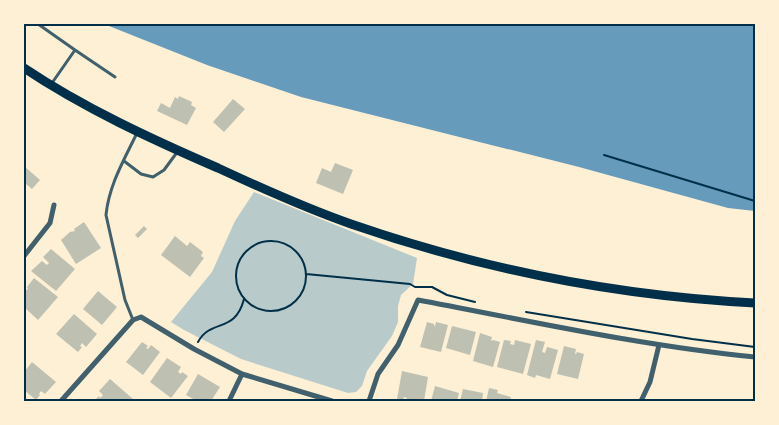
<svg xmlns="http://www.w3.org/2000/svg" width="779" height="425" viewBox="0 0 779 425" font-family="Lato,sans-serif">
  <rect width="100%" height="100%" fill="#fdf0d5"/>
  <path fill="#b9caca" d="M 254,192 L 417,258 L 413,284 L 401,295 L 398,306 L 398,322 L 392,336 L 367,371 L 362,386 L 356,392 L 348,393 L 241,359 L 184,330 L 171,322 L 212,272 L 235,221 Z"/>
  <path fill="#669bbc" d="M 104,24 L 755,24 L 755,211 L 728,208 L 579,167 L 301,97 L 207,65 Z"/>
  <path fill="#bec0b2" d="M 179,96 L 192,102 L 191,105 L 196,108 L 187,125 L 157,111 L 161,103 L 170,108 L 175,97 L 178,99 Z
    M 233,99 L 245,109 L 224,132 L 213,122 Z
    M 335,163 L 353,170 L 343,194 L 316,183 L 322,168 L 331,172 Z
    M 24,166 L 40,180 L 32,189 L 26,184 L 24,187 Z
    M 84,222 L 101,248 L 76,264 L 61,240 L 70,232 L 75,231 L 74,229 Z
    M 144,226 L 147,229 L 138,238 L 135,235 Z
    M 175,236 L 187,246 L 190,242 L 203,252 L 201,256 L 204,258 L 190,277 L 161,255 Z
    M 51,249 L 75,269 L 56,291 L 31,271 L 42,261 L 47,265 L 49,263 L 43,257 Z
    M 34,278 L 58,297 L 38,320 L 24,307 L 24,292 L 28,289 L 27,287 Z
    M 98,291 L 117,307 L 102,325 L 83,309 Z
    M 74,314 L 97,334 L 86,347 L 82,343 L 80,346 L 82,347 L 78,352 L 56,334 Z
    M 427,322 L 434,324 L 434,326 L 435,326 L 436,322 L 448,325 L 441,352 L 420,347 Z
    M 452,326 L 476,332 L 470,355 L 446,348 Z
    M 480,333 L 492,337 L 491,341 L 493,340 L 500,342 L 493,367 L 473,361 Z
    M 504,340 L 511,341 L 510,344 L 514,345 L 515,340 L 531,344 L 523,374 L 497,367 Z
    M 536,340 L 545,342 L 542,352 L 545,353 L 547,347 L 558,350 L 550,379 L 536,375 L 535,378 L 527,375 Z
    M 142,342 L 148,346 L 146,348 L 148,349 L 151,345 L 160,352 L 143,375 L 126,362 Z
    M 564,346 L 576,349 L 575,354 L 576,354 L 577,352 L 584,354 L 578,379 L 557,374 Z
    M 167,358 L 181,367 L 178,372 L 181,374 L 182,372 L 188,376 L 171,398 L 150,382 Z
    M 32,362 L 56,382 L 45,394 L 41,391 L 39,394 L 40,395 L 36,400 L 24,390 L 24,372 Z
    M 402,371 L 428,377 L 424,401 L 406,401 L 407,398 L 404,397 L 403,400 L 397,399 Z
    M 198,374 L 220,387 L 211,401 L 197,401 L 186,395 Z
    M 110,379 L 133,399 L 131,401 L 94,401 L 99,396 L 100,398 L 103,395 L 99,391 Z
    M 435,386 L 459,393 L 457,401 L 431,401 Z
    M 489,388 L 498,390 L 497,393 L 511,397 L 510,401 L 486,401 Z
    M 463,389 L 483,393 L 482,401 L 460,401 Z"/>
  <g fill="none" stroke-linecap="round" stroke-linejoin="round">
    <path stroke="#003049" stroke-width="2" d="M 604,155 L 755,201
      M236 276a35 35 0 1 1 70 0a35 35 0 1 1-70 0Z
      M 306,274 L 410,284 L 415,287 L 432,287 L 447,295 L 475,302
      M 526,312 L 692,339 L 755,347
      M 198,342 C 211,318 235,334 244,299"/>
    <path stroke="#3f606c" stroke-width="3" d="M 38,24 L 75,50 L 52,83
      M 75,50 L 115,77
      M 124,161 L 141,174 L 153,177 L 164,170 L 178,151
      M 133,320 L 125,300 L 106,215 C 109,185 124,160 137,133"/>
    <path stroke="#3f606c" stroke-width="5" d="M 24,256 L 50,223 L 54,205
      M 61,401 L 133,320 L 141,317 L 194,349 L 242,374 L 332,401
      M 229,401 L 242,374
      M 369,401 L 378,374 L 398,345 L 418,300 C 530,321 642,346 755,357
      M 641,401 L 650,382 L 659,345"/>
    <path stroke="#003049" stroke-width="9" d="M 24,68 C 84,108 151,139 218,168 C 261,188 305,208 351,224 C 481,269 617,296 755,303"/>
  </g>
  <rect width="779" height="425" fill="none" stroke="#fdf0d5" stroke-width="50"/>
  <rect x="25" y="25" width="729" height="375" fill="none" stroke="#003049" stroke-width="2"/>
</svg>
